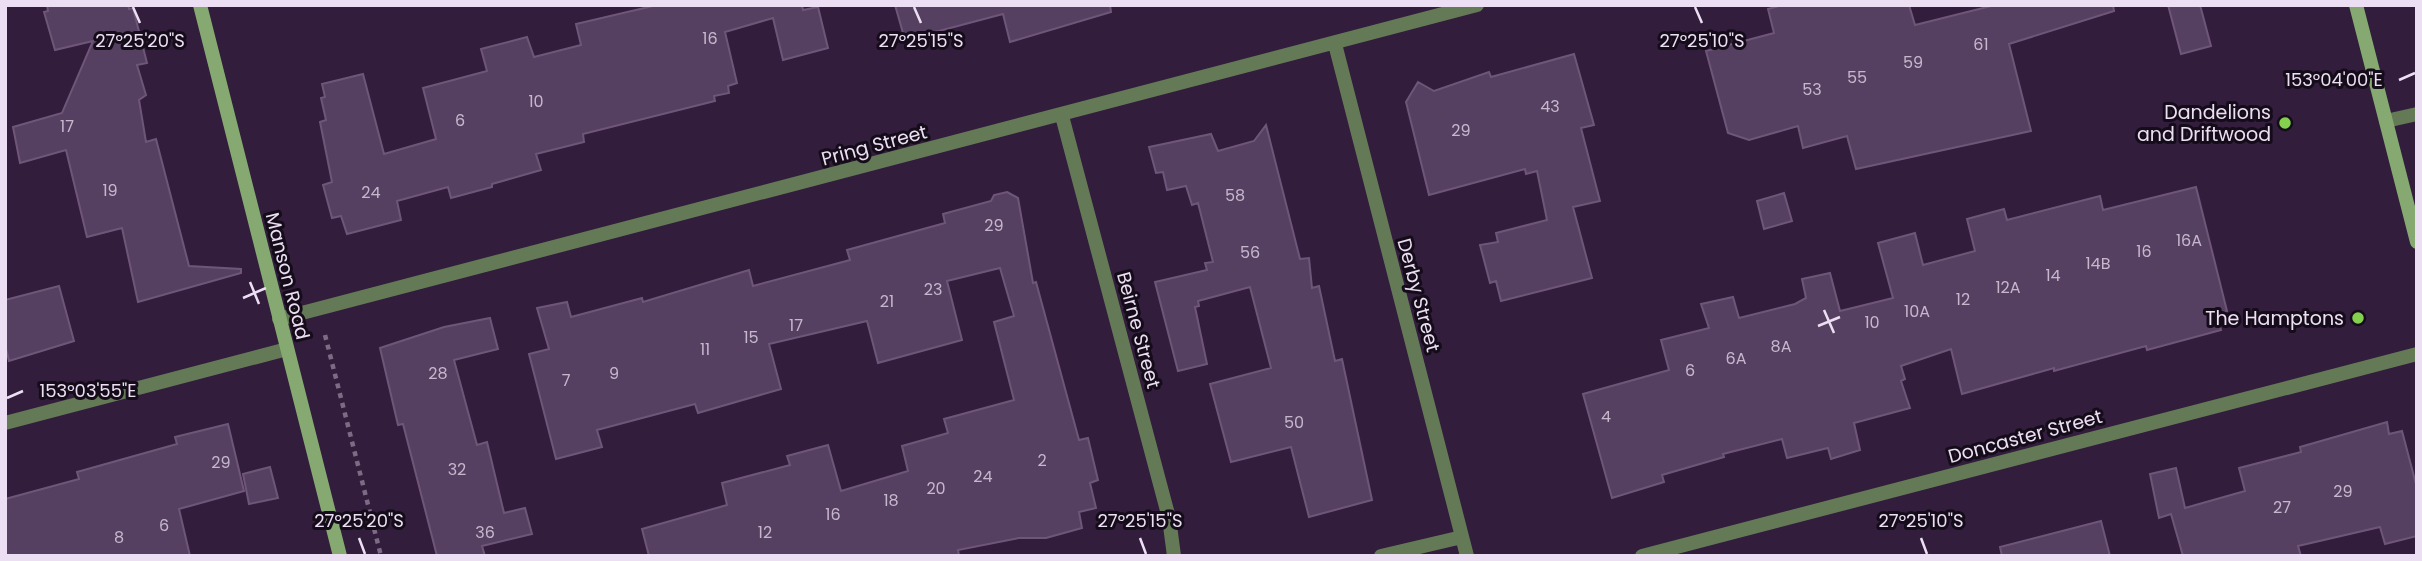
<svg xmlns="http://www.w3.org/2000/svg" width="2422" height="561" viewBox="0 0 2422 561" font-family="Poppins,sans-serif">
  <rect width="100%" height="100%" fill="#321d3c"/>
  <path fill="#564061" stroke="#6e5679" stroke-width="2" d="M 47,5 L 128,5 L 129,9 L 133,8 L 147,63 L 137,65 L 146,95 L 139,100 L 146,142 L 156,139 L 189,266 L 241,269 L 241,273 L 138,302 L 122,228 L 87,237 L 66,150 L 20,163 L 13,127 L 62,113 L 93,41 L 55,50 L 44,12 L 48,11 Z
    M 657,5 L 802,5 L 803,10 L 818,7 L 828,48 L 783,60 L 773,18 L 725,32 L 737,83 L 728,86 L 729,93 L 714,96 L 715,101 L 583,134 L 584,142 L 536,154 L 541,170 L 492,184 L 492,187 L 451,198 L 448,187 L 397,201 L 401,220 L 347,234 L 341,216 L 332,218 L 323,185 L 332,182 L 320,122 L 326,120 L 321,98 L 325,97 L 322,84 L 363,74 L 384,154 L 436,139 L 423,88 L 487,71 L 481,49 L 527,37 L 534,57 L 581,45 L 576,24 Z
    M 895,5 L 1110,5 L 1111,12 L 1010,42 L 1003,14 L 905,40 Z
    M 1783,5 L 1909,5 L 1915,25 L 1995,5 L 2113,5 L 2114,11 L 2009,44 L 2031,131 L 1856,169 L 1847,136 L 1803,148 L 1798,126 L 1749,140 L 1728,133 L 1706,51 L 1774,33 L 1768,9 Z
    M 2168,5 L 2200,5 L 2211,46 L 2181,54 Z
    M 1574,54 L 1594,125 L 1581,128 L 1600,201 L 1573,207 L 1592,278 L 1501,301 L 1496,281 L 1490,283 L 1480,245 L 1498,242 L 1496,233 L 1547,220 L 1537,171 L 1526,174 L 1525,169 L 1429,195 L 1406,102 L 1418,82 L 1434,91 L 1489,72 L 1491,77 Z
    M 1266,125 L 1300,259 L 1309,258 L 1312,288 L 1319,286 L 1335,361 L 1342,359 L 1372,500 L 1309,517 L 1291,447 L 1231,462 L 1210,384 L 1271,368 L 1250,287 L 1198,301 L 1199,306 L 1195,307 L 1207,364 L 1178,371 L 1155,282 L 1207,270 L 1205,263 L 1213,262 L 1198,203 L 1192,205 L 1186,186 L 1167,190 L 1163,172 L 1156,173 L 1149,147 L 1211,134 L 1218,151 L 1254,141 Z
    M 2196,187 L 2227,311 L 2217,314 L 2221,330 L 2147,350 L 2146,346 L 2054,371 L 2054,368 L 1962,394 L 1951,349 L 1901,366 L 1905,379 L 1901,381 L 1910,408 L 1854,423 L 1860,450 L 1831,459 L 1828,448 L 1787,458 L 1782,439 L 1723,454 L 1724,457 L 1662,475 L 1664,482 L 1612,498 L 1583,394 L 1669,370 L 1661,340 L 1709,328 L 1701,304 L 1733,297 L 1739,318 L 1795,304 L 1806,298 L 1802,279 L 1830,273 L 1840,311 L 1893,298 L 1878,243 L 1915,233 L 1923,265 L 1975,251 L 1967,219 L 2004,209 L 2007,220 L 2100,196 L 2103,210 Z
    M 1007,192 L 1018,198 L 1033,283 L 1036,282 L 1079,440 L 1088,438 L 1098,480 L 1090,483 L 1096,508 L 1079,512 L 1082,528 L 1046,538 L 1019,538 L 958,550 L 959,556 L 649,556 L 642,529 L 727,505 L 722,483 L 790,465 L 787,456 L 828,445 L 841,491 L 908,471 L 902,446 L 948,433 L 944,419 L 1014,400 L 994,322 L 1014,316 L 1000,268 L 947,281 L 962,340 L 878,363 L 867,321 L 769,344 L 781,389 L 698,413 L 695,404 L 597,430 L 602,447 L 556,459 L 529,354 L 549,349 L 537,308 L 567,302 L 571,317 L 642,298 L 643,302 L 749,270 L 753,286 L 850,260 L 847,250 L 945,223 L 943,214 L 991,201 L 994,195 Z
    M 1784,193 L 1792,221 L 1764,229 L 1757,201 Z
    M 59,286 L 74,341 L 9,361 L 5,345 L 5,300 Z
    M 490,318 L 498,349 L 454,360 L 477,445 L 487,442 L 504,513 L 525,508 L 532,534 L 482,546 L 485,556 L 437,556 L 403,424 L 398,425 L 380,348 L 444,327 Z
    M 2387,422 L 2389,434 L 2402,431 L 2417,488 L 2417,536 L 2385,544 L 2380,527 L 2298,546 L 2301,556 L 2183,556 L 2171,514 L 2159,518 L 2150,474 L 2176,468 L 2185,508 L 2245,491 L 2239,468 L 2301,452 L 2300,447 Z
    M 228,424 L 244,491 L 179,509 L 190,556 L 5,556 L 5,499 L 79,479 L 77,472 L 177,444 L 175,437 Z
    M 270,467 L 278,498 L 249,504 L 243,474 Z
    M 2101,521 L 2110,556 L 2002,556 L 2000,547 Z"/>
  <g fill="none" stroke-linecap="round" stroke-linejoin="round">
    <path stroke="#7d6b86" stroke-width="4.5" stroke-dasharray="5 5" stroke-linecap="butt" d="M 325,335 L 381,556"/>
    <path stroke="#647a57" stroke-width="14" d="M 1335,44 L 1467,556
      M 1062,116 L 1169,518 L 1174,556
      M 2386,121 L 2417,114
      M 279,319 L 1477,5
      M 5,423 L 287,349
      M 1381,556 L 1462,537
      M 1642,556 L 2417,354"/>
    <path stroke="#85a970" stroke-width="14" d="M 200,5 L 340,556
      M 2356,5 L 2417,242"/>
  </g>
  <path fill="none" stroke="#ecdff3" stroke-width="2.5" d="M 133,7 L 140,23M 914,7 L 921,23M 1695,7 L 1702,23M 2399,80 L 2415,73M 250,282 L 259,304M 243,298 L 266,288M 1824,310 L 1834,333M 1818,326 L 1840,317M 7,398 L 23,391M 359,538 L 365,554M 1140,538 L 1146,554M 1921,538 L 1927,554"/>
  <g fill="#84cf4d" stroke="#150c1a" stroke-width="2.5">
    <circle cx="2285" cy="123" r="7"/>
    <circle cx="2358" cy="318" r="7"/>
  </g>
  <g text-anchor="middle" stroke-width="6" stroke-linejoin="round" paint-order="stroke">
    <g font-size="16" fill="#c6b7ce">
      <text x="710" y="44">16</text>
      <text x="1981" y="50">61</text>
      <text x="1913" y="68">59</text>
      <text x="1857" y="83">55</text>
      <text x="1812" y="95">53</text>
      <text x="536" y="107">10</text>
      <text x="1550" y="112">43</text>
      <text x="460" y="126">6</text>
      <text x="67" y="132">17</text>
      <text x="1461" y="136">29</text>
      <text x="110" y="196">19</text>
      <text x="371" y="198">24</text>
      <text x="1235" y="201">58</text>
      <text x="994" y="231">29</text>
      <text x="2189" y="246">16A</text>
      <text x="2144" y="257">16</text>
      <text x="1250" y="258">56</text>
      <text x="2098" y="269">14B</text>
      <text x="2053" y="281">14</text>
      <text x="2008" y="293">12A</text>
      <text x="933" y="295">23</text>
      <text x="1963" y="305">12</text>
      <text x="887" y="307">21</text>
      <text x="1917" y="317">10A</text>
      <text x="1872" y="328">10</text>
      <text x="796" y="331">17</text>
      <text x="751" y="343">15</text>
      <text x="1781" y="352">8A</text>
      <text x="705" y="355">11</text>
      <text x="1736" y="364">6A</text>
      <text x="1690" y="376">6</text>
      <text x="438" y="379">28</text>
      <text x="614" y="379">9</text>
      <text x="566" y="386">7</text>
      <text x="1606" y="422">4</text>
      <text x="1294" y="428">50</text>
      <text x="1042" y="466">2</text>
      <text x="221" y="468">29</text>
      <text x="457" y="475">32</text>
      <text x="983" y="482">24</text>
      <text x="936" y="494">20</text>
      <text x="2343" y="497">29</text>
      <text x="891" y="506">18</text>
      <text x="2282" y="513">27</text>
      <text x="833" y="520">16</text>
      <text x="164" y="531">6</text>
      <text x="485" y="538">36</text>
      <text x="765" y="538">12</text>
      <text x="119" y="543">8</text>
    </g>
    <g font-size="19" fill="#ecdff3" stroke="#150c1a" text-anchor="end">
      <text x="2271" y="119">Dandelions<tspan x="2271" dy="22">and Driftwood</tspan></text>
      <text x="2344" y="325">The Hamptons</text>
    </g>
    <g font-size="19" fill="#ecdff3" stroke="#150c1a">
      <text transform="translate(874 145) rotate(-15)" y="7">Pring Street</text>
      <text transform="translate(288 276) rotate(76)" y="7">Manson Road</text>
      <text transform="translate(1419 295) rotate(75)" y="7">Derby Street</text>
      <text transform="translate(1139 330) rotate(75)" y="7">Beirne Street</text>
      <text transform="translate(2025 436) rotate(-15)" y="7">Doncaster Street</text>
    </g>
  </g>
  <g font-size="18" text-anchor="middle" fill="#ecdff3" stroke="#150c1a" stroke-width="6" stroke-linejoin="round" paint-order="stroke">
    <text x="140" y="47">27°25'20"S</text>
    <text x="921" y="47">27°25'15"S</text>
    <text x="1702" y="47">27°25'10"S</text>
    <text x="2334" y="86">153°04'00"E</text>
    <text x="88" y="397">153°03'55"E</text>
    <text x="359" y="527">27°25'20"S</text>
    <text x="1140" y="527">27°25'15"S</text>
    <text x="1921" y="527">27°25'10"S</text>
  </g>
  <rect width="2422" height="561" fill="none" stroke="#ecdff3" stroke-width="14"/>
</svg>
